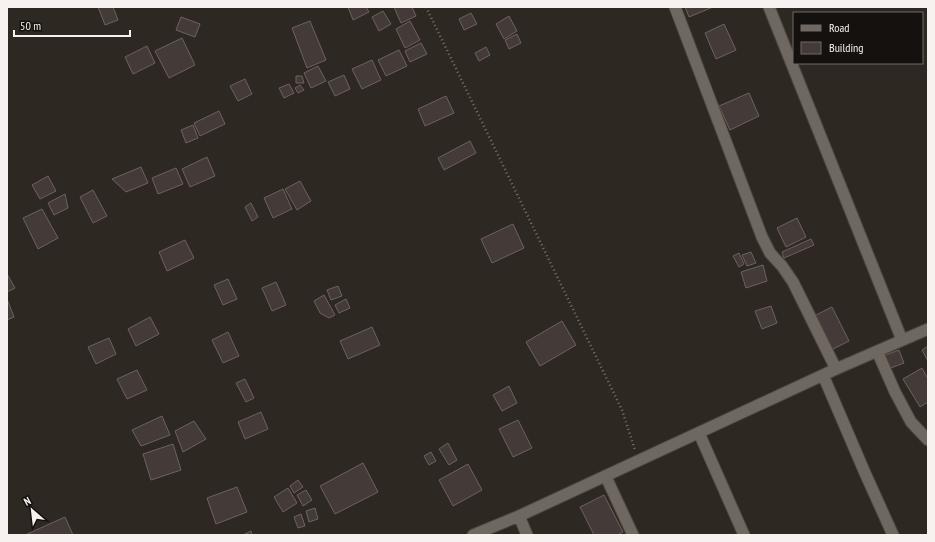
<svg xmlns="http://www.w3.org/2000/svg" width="935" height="542" viewBox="0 0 935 542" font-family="'PT Sans Narrow',sans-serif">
  <rect width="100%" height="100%" fill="#2e2822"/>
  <path fill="#443a37" stroke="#6c625f" d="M 98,7 L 113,7 L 118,20 L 105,25 Z
    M 348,7 L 366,7 L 369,12 L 353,20 Z
    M 394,7 L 412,7 L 416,16 L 401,23 Z
    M 685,7 L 713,7 L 689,17 Z
    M 383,11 L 391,24 L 379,31 L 372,17 Z
    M 471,13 L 477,24 L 464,30 L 459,19 Z
    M 509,16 L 517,31 L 504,39 L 496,24 Z
    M 181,17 L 200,24 L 195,37 L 176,30 Z
    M 310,21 L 326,60 L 307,68 L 292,28 Z
    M 410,21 L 420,40 L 405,48 L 396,29 Z
    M 724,24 L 736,50 L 716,59 L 705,33 Z
    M 517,34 L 521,43 L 509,49 L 505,40 Z
    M 182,38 L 195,65 L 169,78 L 155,51 Z
    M 421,43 L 427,54 L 410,62 L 405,51 Z
    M 147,46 L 155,63 L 133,74 L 125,57 Z
    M 486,47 L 490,55 L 479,61 L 475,53 Z
    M 399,50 L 407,66 L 386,76 L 378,60 Z
    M 372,60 L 381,80 L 362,89 L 352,69 Z
    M 318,66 L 326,81 L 311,88 L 304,73 Z
    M 344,75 L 350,89 L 335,96 L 328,82 Z
    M 296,76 L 302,76 L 304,83 L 296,83 Z
    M 245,79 L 252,94 L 238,101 L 230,86 Z
    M 289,84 L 294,93 L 284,98 L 279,88 Z
    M 300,85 L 304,90 L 298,93 L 295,88 Z
    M 749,93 L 759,116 L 730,130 L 719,106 Z
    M 446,96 L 454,113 L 425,126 L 418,109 Z
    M 219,111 L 225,124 L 200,136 L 194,123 Z
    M 193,125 L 198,138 L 186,143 L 181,130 Z
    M 470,141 L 476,153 L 444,170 L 438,158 Z
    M 207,157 L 215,176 L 190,187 L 182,169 Z
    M 141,167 L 148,183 L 126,192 L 112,179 Z
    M 176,168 L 183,184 L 158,194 L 152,178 Z
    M 48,176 L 56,191 L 40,199 L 32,185 Z
    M 300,181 L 311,201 L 297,210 L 285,189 Z
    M 283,189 L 292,209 L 273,218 L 264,198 Z
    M 93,190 L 107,216 L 93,223 L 80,197 Z
    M 65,194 L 68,208 L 54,215 L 48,203 Z
    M 251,203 L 258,217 L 252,221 L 245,207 Z
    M 42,209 L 58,238 L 38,249 L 23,218 Z
    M 797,218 L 806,237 L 786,247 L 777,228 Z
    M 513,224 L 524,248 L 492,263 L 481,239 Z
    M 811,239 L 814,245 L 784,258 L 782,252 Z
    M 185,240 L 194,258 L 167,271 L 159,252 Z
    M 751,252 L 756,263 L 747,266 L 742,255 Z
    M 739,253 L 744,264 L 739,267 L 733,256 Z
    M 763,265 L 767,281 L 746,288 L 741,272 Z
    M 7,274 L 15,288 L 7,292 Z
    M 228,279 L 237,299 L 223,305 L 214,285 Z
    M 276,282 L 286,305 L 272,311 L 262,288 Z
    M 338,286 L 342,296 L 331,300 L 327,290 Z
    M 324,295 L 335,315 L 329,318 L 320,313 L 314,301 Z
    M 7,299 L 14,317 L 7,320 Z
    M 346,299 L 350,308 L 339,313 L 335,305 Z
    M 771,306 L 777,323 L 762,329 L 755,311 Z
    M 832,307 L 849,341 L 831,350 L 814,316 Z
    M 150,317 L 159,334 L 136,346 L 128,329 Z
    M 562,321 L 576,345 L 540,366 L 526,342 Z
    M 372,327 L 380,345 L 348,359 L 340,341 Z
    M 228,332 L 239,356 L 223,363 L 212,340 Z
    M 109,338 L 116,354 L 96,364 L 88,347 Z
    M 928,346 L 928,361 L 922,350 Z
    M 899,350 L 904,363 L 888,369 L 883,356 Z
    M 922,368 L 928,379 L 928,402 L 920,407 L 903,379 Z
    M 137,370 L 147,390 L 127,399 L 117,379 Z
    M 245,379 L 254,398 L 246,402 L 236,383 Z
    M 509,386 L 517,403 L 502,411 L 493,395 Z
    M 261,412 L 268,429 L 245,439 L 238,422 Z
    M 162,416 L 170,435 L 141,446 L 132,430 Z
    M 518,420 L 532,448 L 513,457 L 499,429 Z
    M 194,421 L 206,439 L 183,452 L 175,431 Z
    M 448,443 L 457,460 L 449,465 L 439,449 Z
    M 173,444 L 181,470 L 151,480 L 143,454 Z
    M 431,452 L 436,461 L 429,465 L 424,456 Z
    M 363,463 L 378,492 L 335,514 L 320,486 Z
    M 468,464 L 482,490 L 453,506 L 439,480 Z
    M 298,480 L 303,487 L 294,493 L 290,486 Z
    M 237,487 L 247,512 L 216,524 L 207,498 Z
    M 288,488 L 297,503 L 283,512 L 274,497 Z
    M 306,490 L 312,500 L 303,506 L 297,495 Z
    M 604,495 L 623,532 L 617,535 L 594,535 L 580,507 Z
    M 315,508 L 318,519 L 309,522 L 306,511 Z
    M 301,514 L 305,526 L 298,528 L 294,517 Z
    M 65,517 L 73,535 L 25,535 Z
    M 251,531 L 252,535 L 243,535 Z"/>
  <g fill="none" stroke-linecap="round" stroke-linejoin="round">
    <defs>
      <path id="minor" d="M 675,7 L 762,237 L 770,253 L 782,266 L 793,282 L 836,369
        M 769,7 L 902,340
        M 877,351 L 895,392 L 911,422 L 928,440
        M 823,375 L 865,473 L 893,535
        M 699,433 L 744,535
        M 606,477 L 633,535
        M 519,516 L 527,535
        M 473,535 L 519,516 L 836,369 L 928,329"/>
    </defs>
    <use href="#minor" stroke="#4c4642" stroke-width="13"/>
    <path stroke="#78736e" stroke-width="2.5" stroke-dasharray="1 3" stroke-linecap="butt" d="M 426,7 L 622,410 L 635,450"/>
    <use href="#minor" stroke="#6f6861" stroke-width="11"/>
  </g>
  <rect width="935" height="542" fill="none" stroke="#f7f2ef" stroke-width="16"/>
  <rect x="793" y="12" width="130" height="52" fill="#14110f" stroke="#6f6b69"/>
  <rect x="801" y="25" width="20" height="6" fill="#6f6861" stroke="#6f6b69"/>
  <text x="829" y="32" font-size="12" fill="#f7f2ef">Road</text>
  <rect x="801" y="42" width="20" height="12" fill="#443a37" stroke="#6f6b69"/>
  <text x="829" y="52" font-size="12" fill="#f7f2ef">Building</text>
  <g transform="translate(32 510) rotate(332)" stroke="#14110f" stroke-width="3" paint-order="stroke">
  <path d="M0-3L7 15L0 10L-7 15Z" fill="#f7f2ef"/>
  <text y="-6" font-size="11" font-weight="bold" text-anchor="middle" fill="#f7f2ef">N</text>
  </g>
  <path d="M14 30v6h116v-6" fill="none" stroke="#f7f2ef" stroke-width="2"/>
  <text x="20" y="30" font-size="12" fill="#f7f2ef" stroke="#14110f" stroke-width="3" paint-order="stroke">50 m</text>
</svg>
